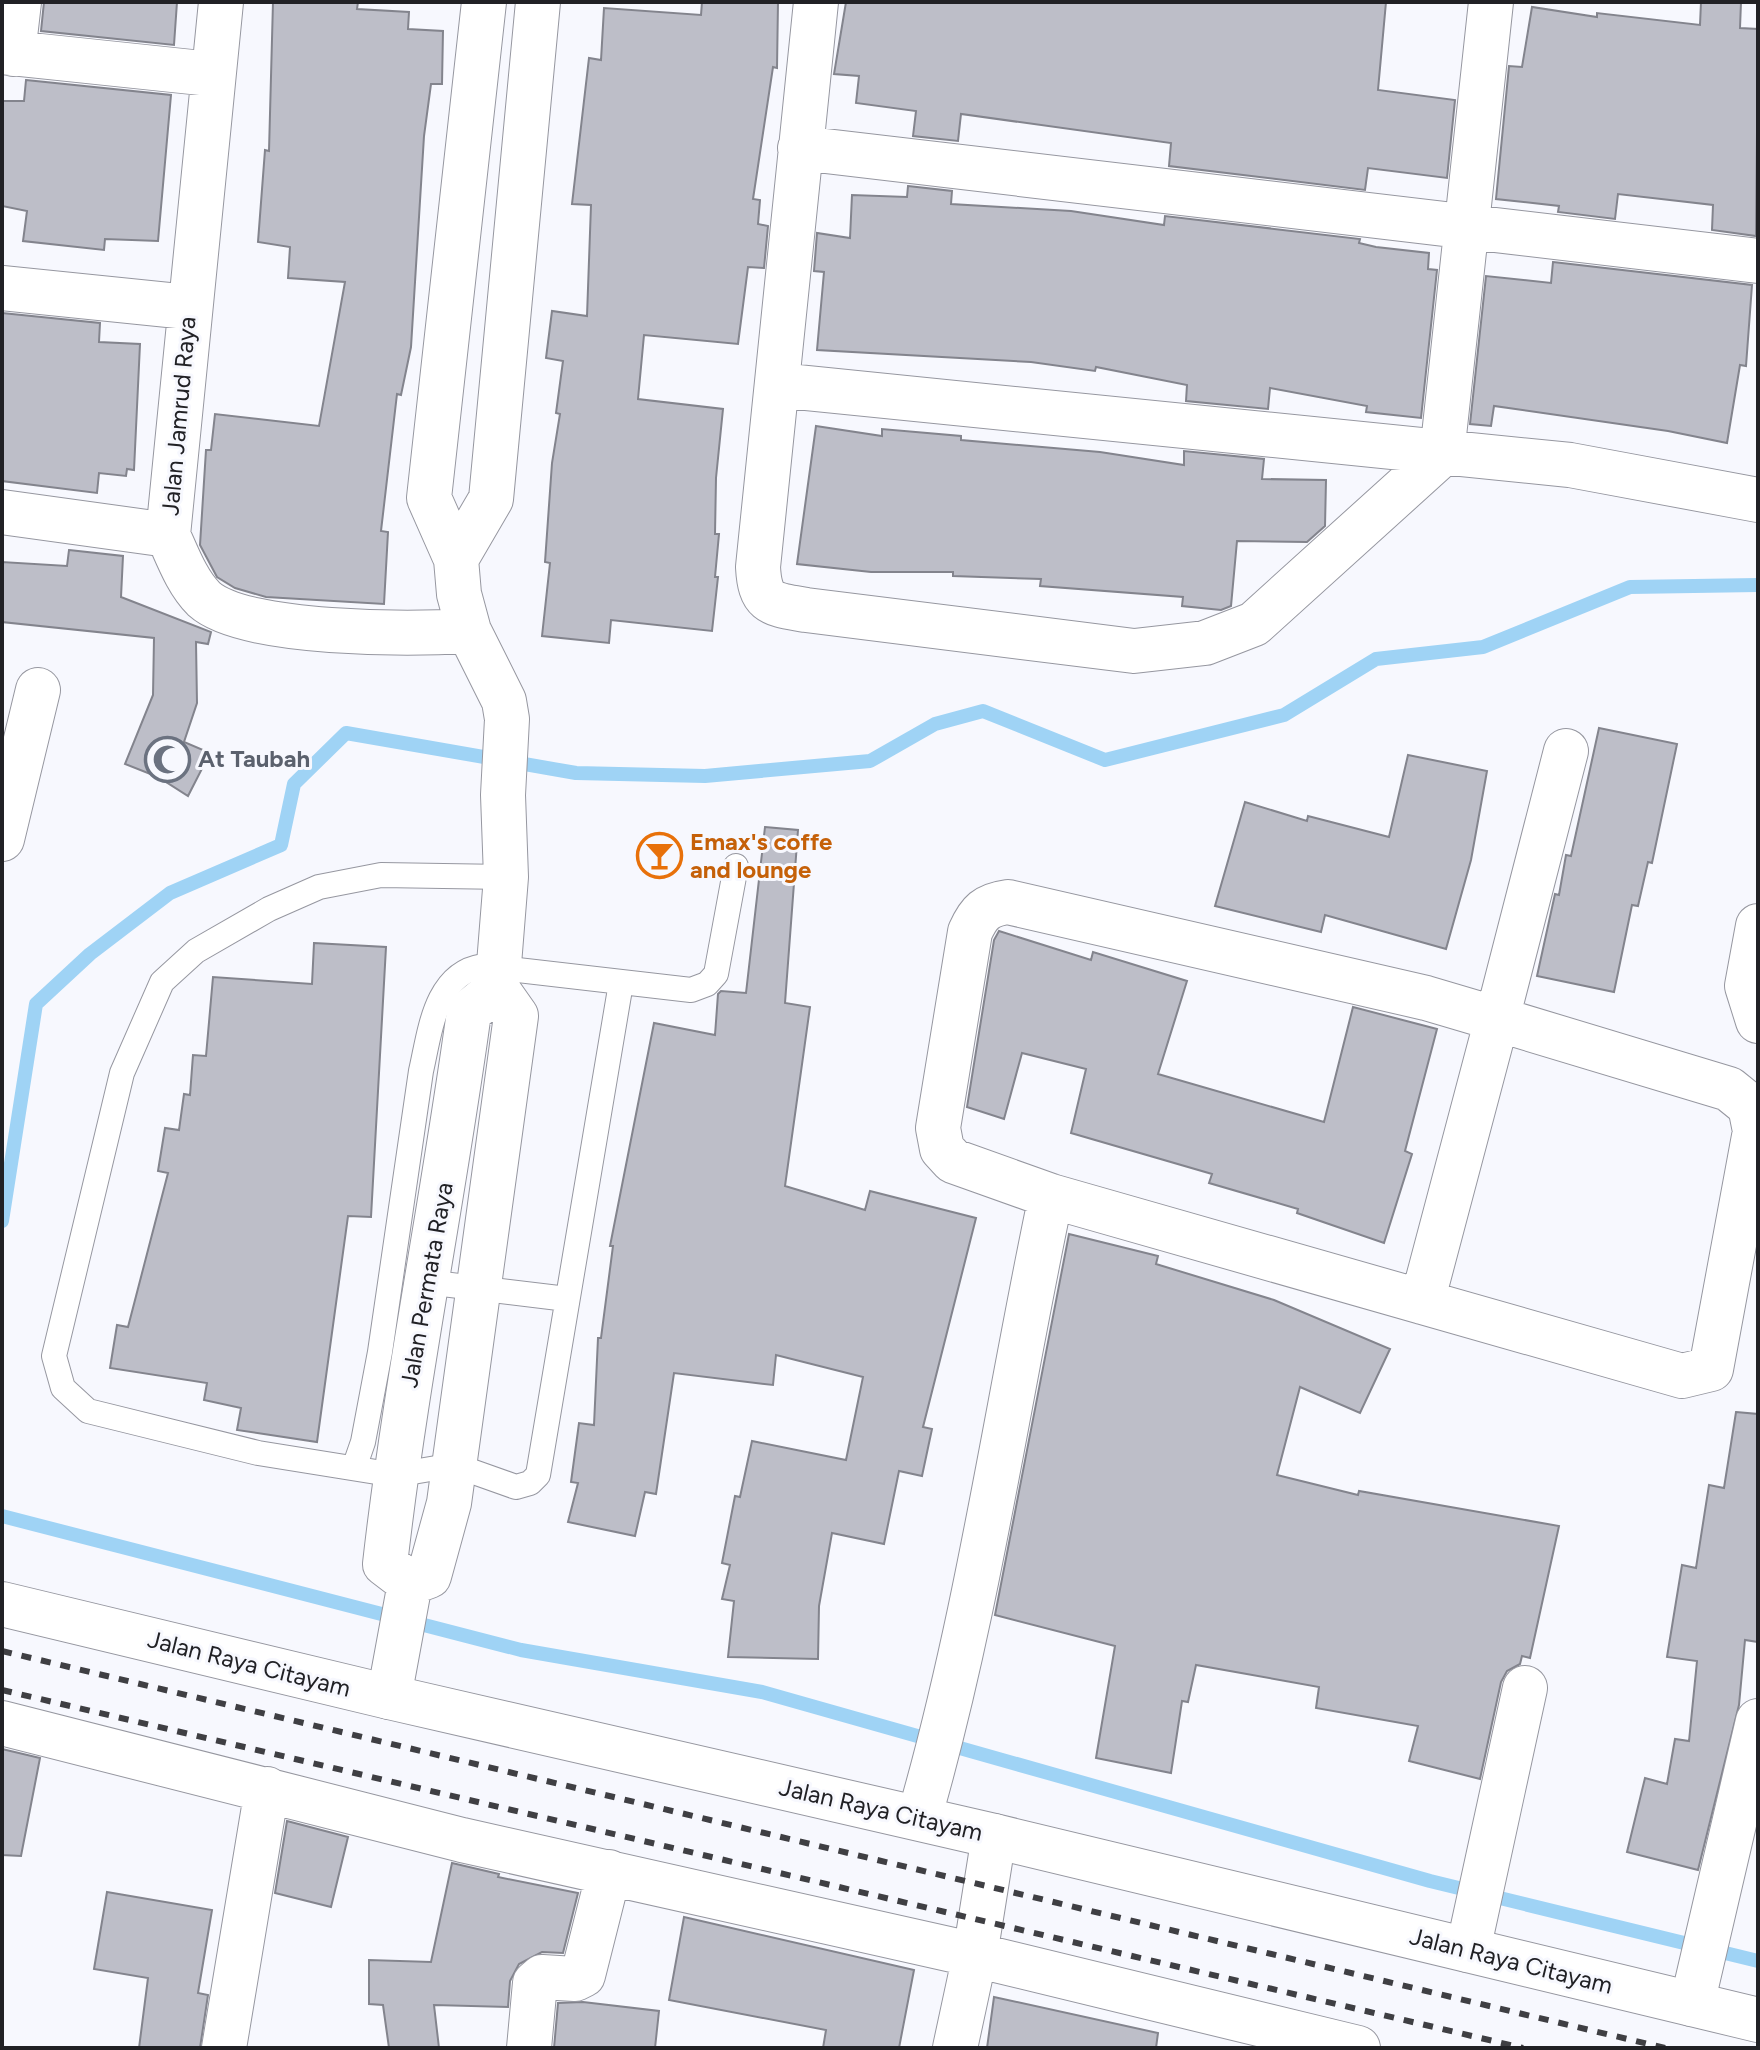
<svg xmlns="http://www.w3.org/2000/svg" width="1760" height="2050" viewBox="0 0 1760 2050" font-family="Figtree,sans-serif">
  <rect width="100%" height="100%" fill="#f7f8fe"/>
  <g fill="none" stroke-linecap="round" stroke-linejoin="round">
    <path stroke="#9fd3f5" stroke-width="14" d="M 2,1221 L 36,1004 L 90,954 L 170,893 L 281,845 L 294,784 L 346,733 L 576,773 L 705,776 L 870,761 L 935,724 L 983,711 L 1105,760 L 1284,715 L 1376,659 L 1483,647 L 1630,587 L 1758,585
      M 2,1516 L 521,1650 L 762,1692 L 1430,1881 L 1758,1961"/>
  </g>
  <path fill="#bdbec8" stroke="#83848d" stroke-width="2" d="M 44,2 L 177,2 L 174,45 L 41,31 Z
    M 273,2 L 358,2 L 357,9 L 409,12 L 408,29 L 443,31 L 442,84 L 431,84 L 424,136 L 411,347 L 401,395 L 397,394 L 381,531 L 388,532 L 384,604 L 266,597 L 235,588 L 217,577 L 200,545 L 206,450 L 211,450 L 215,414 L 319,426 L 345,282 L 288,278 L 290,247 L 258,242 L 265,150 L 269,151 Z
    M 702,2 L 778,2 L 777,68 L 773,67 L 753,199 L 760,200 L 758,224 L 768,226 L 764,268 L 748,267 L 738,344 L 644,335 L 638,399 L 723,409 L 716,478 L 715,534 L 719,534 L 715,577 L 718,577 L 712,631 L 611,620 L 609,643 L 542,636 L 550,563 L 545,562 L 552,463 L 560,414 L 556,413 L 563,361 L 546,358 L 552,311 L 587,316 L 591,205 L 572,204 L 589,58 L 601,60 L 604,8 L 701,15 Z
    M 846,2 L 1386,2 L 1378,90 L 1455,100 L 1447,178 L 1368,168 L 1365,190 L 1169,166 L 1171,143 L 961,114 L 958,141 L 913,136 L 916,111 L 856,103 L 859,76 L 834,74 Z
    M 1701,2 L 1741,2 L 1740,28 L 1758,29 L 1756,236 L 1712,230 L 1713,205 L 1618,194 L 1615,219 L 1558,212 L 1559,206 L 1496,199 L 1509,66 L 1522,67 L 1532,7 L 1597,17 L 1597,13 L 1700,25 Z
    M 26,80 L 171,95 L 158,241 L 105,239 L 104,250 L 23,241 L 27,211 L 2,206 L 2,101 L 24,101 Z
    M 908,186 L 952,191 L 951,204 L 1071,211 L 1164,225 L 1165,216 L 1360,239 L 1359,243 L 1376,247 L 1429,253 L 1428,269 L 1437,270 L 1421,418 L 1366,412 L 1367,406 L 1270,388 L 1268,409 L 1186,401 L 1187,385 L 1096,367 L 1095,371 L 1031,362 L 817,350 L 824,272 L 814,271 L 817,233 L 850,238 L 852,195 L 907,197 Z
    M 1553,262 L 1752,285 L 1746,366 L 1740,365 L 1727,443 L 1668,431 L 1494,406 L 1491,426 L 1470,424 L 1486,276 L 1551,283 Z
    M 2,313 L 100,323 L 99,342 L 140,344 L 134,470 L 127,469 L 126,476 L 99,473 L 97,493 L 2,481 Z
    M 816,426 L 882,436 L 882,429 L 961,436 L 961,440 L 1100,452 L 1184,465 L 1184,451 L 1264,459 L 1262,479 L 1326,480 L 1325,526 L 1307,542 L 1237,541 L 1231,606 L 1221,610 L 1182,606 L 1183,597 L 1040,586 L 1041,579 L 953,576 L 953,572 L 871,572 L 797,564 Z
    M 69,550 L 123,556 L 121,597 L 211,632 L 208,644 L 196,642 L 197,703 L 184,742 L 210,753 L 188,796 L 158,777 L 125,764 L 153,695 L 154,638 L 2,622 L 2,562 L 67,566 Z
    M 1599,728 L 1677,744 L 1652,863 L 1648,862 L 1638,906 L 1632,905 L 1614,992 L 1537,976 L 1555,894 L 1559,895 L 1566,855 L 1571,856 Z
    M 1408,755 L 1487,771 L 1471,860 L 1446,949 L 1325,915 L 1321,932 L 1215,906 L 1245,802 L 1307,821 L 1308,816 L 1389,837 Z
    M 765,827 L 798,830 L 785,1003 L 810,1007 L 785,1186 L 865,1210 L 870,1191 L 976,1218 L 923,1427 L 932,1429 L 922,1476 L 899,1471 L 884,1544 L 832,1533 L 819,1606 L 818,1659 L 728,1657 L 734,1601 L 722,1599 L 730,1565 L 722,1563 L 735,1496 L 740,1497 L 752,1441 L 846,1460 L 863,1377 L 776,1355 L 773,1385 L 674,1373 L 656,1494 L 645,1492 L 635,1536 L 568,1522 L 578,1483 L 571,1482 L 579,1423 L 594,1425 L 598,1338 L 601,1338 L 613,1246 L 610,1246 L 654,1023 L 715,1035 L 718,994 L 721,991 L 746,993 Z
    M 999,931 L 1091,960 L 1093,952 L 1187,981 L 1158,1074 L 1324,1122 L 1353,1007 L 1437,1029 L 1405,1151 L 1412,1154 L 1384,1243 L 1297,1213 L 1298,1209 L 1209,1183 L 1212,1174 L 1071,1133 L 1086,1069 L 1022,1053 L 1004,1119 L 967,1107 L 994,940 Z
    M 314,943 L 386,947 L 371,1217 L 348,1216 L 317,1442 L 237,1430 L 241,1408 L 204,1400 L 207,1383 L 110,1368 L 117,1325 L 128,1327 L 168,1173 L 158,1171 L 165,1128 L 179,1130 L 184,1094 L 190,1095 L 193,1055 L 206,1056 L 213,977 L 312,984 Z
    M 1069,1234 L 1158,1256 L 1156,1264 L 1274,1300 L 1390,1349 L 1360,1413 L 1300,1387 L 1277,1475 L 1358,1495 L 1359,1491 L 1559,1526 L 1530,1658 L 1522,1656 L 1520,1664 L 1507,1671 L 1501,1682 L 1480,1779 L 1409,1761 L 1418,1726 L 1316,1708 L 1319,1687 L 1196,1665 L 1188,1702 L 1182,1701 L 1171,1773 L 1096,1758 L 1115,1646 L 995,1615 Z
    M 1736,1412 L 1758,1414 L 1758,1642 L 1745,1640 L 1739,1705 L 1698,1870 L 1627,1852 L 1645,1778 L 1667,1784 L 1675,1739 L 1689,1741 L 1697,1661 L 1667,1657 L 1682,1565 L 1696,1568 L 1709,1485 L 1724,1488 Z
    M 2,1749 L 40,1758 L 21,1856 L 2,1855 Z
    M 287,1821 L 348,1837 L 331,1907 L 275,1893 Z
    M 452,1863 L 499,1874 L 498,1877 L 578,1893 L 563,1953 L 542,1952 L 519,1964 L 510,1981 L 508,2007 L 434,2005 L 439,2048 L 389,2048 L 383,2005 L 369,2004 L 369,1960 L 431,1962 Z
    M 107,1892 L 212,1910 L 198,1993 L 208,1995 L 200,2048 L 139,2048 L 148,1978 L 94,1969 Z
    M 684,1917 L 914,1970 L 899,2048 L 823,2048 L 826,2030 L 669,2000 Z
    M 994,1997 L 1158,2033 L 1156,2048 L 987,2048 Z
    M 583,2002 L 659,2011 L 655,2048 L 554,2048 L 558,2003 Z"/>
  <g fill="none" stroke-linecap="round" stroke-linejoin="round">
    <defs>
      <path id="service" d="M 506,877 L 381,875 L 319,887 L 269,909 L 196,951 L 162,982 L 122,1073 L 54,1356 L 63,1388 L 88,1411 L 258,1453 L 395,1475 L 454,1465 L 516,1487 L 530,1483 L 538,1475 L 621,983
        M 426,1282 L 567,1299
        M 354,1468 L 363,1442 L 380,1352 L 421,1071 C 430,1032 435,973 483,966 L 691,990 L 707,984 L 716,974 L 736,866"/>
      <path id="minor" d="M 221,2 L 168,535 C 178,557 187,582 204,599 C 245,636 412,634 469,631
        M 816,2 L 758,567 C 760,605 772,604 806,610 L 1134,651 L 1205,643 L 1254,624 L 1442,454 L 1491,2
        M 2,52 L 211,74
        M 13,54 L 19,2
        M 800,148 L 1758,261
        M 2,288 L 188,307
        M 777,385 L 1570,465 L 1758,500
        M 2,512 L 168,535
        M 456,559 L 491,499 L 538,2
        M 2,839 L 38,690
        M 1758,926 L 1747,986 L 1758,1021
        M 1422,1302 L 1497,1019 L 1426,998 L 1008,902 C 986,905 979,912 970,932 L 938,1128 L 942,1149 L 953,1161 L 1051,1196 L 1682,1376 L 1711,1369 L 1755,1131 L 1750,1106 L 1729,1089 L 1497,1019 L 1566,751
        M 410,1583 L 429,1576 L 449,1503 L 516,1016 L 497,989 L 506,877 L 503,795 L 507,719 L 504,701 L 469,631 L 459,594 L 456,559 L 429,498 L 484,2
        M 410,1583 L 385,1564 C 406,1379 444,1196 469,1012 L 497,989
        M 389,1697 L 410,1583
        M 2,1723 L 462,1840 L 975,1955 L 1358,2048
        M 919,1818 C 978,1614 1007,1404 1051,1196
        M 1468,1950 L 1525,1688
        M 1692,2004 L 1758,1721
        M 224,2048 L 267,1789
        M 529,2048 L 535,1983 L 542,1977 L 575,1979 L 583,1975 L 609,1872
        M 955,2048 L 975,1955 L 994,1836"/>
      <path id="primary" d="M 2,1604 L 389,1697 L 994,1836 L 1758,2020"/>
    </defs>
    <use href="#service" stroke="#9697a0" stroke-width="26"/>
    <use href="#minor" stroke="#9697a0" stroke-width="46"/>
    <use href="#primary" stroke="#9697a0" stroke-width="46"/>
    <use href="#service" stroke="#fff" stroke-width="24"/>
    <use href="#minor" stroke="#fff" stroke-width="44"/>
    <use href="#primary" stroke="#fff" stroke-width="44"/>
    <path stroke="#3f3f43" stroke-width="6" stroke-dasharray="10 10" stroke-linecap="butt" d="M 2,1651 L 1665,2048
      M 2,1690 L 1523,2048"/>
  </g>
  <defs>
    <symbol id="mosque-ring" viewBox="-11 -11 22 22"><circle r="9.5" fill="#f7f8fe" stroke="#6b7280" stroke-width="1.5"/><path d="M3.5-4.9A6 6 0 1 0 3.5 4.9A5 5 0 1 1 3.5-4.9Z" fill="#6b7280"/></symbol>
    <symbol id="bar-ring" viewBox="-11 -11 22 22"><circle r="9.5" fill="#f7f8fe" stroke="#e8710a" stroke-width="1.5"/><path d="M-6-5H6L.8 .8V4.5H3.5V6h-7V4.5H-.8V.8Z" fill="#e8710a"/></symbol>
  </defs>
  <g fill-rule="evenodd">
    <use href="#mosque-ring" x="142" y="734" width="51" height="51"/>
    <use href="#bar-ring" x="634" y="830" width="51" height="51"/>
  </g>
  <g text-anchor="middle" stroke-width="6" stroke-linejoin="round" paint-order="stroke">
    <g font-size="24" fill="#212125" stroke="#f7f8fe">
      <text transform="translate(179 416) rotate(-85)" y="8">Jalan Jamrud Raya</text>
      <text transform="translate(427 1285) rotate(-80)" y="8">Jalan Permata Raya</text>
      <text transform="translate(249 1664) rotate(14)" y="8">Jalan Raya Citayam</text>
      <text transform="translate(881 1810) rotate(13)" y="8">Jalan Raya Citayam</text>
      <text transform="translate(1511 1961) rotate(14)" y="8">Jalan Raya Citayam</text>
    </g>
    <g font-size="24" font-weight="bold" fill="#5b616d" stroke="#f7f8fe" text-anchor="start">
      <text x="198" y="767">At Taubah</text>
    </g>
    <g font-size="24" font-weight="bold" fill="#c56008" stroke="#f7f8fe" text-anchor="start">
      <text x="690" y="850">Emax's coffe<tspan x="690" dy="28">and lounge</tspan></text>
    </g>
  </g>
  <rect width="1760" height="2050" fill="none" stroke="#212125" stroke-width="8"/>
</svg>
